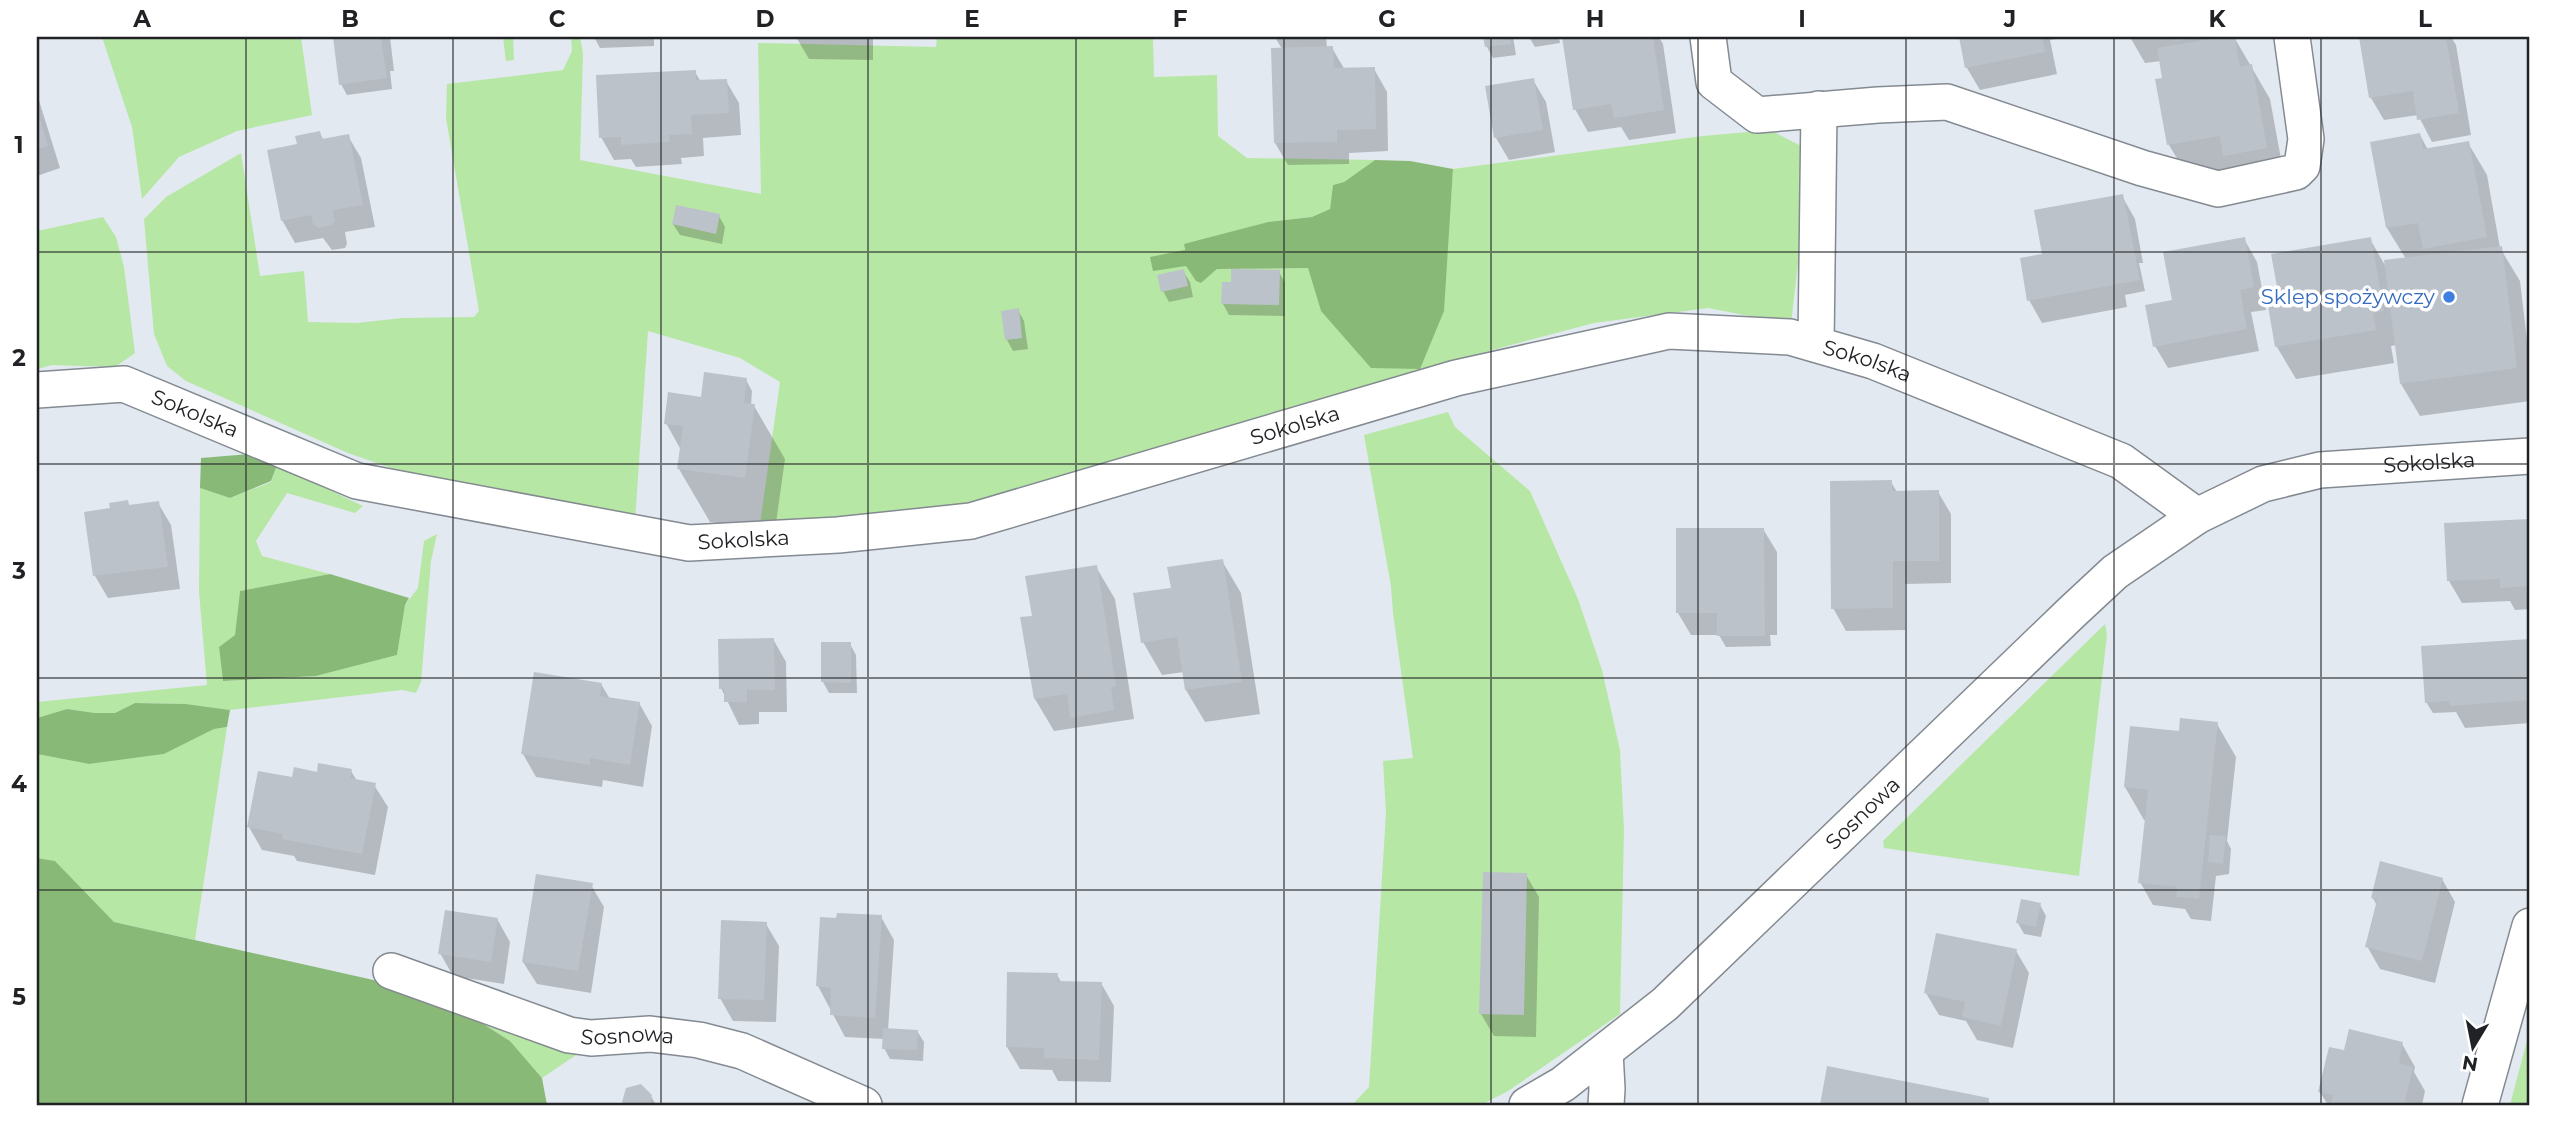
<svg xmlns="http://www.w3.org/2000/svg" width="2567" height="1142" viewBox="0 0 2567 1142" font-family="Montserrat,sans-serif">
  <rect width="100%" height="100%" fill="#e2e9f1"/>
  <path fill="#b7e7a4" d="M 102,37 L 301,37 L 312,115 L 237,131 L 179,157 L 142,199 L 132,127 Z
    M 503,37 L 513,37 L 514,60 L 506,61 Z
    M 571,37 L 580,37 L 583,53 L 580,160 L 761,194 L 758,43 L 936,47 L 937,37 L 1153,37 L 1154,77 L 1217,75 L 1218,136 L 1247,158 L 1375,160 L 1344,182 L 1333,185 L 1330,209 L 1312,217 L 1268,222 L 1184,245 L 1186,266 L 1201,283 L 1217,269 L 1308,268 L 1321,311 L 1451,200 L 1453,169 L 1703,136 L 1770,130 L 1801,146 L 1810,160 L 1791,324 L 1708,308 L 1594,323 L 1421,369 L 1429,382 L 953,512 L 759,531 L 780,382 L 740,358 L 648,331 L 635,521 L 429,481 L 348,453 L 186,381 L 167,366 L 154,334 L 144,219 L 166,197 L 241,153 L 260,276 L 304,271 L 308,322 L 357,323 L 402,318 L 474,317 L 479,311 L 446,118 L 447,84 L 563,70 L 572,51 Z
    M 103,217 L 116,237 L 124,267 L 135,353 L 115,367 L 52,365 L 37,369 L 37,231 Z
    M 1448,412 L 1455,427 L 1530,491 L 1578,599 L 1602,670 L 1620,750 L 1624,830 L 1620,1014 L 1508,1091 L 1481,1105 L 1352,1105 L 1369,1087 L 1386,813 L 1383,761 L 1413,758 L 1393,613 L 1391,586 L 1364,435 Z
    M 277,465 L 363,506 L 355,513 L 287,493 L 256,541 L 262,556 L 330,574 L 240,591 L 235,635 L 219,647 L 223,681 L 316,676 L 397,655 L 405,605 L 418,588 L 424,541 L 437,534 L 431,561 L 421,682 L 416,693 L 402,690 L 230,710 L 186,704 L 135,703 L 115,713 L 95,713 L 67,709 L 37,718 L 37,702 L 207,685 L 199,592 L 200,488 L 230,498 L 271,482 Z
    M 2105,624 L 2107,635 L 2079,876 L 1884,848 L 1883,841 Z
    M 227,727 L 195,940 L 114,922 L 55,861 L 37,858 L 37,754 L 89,764 L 164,754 L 214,729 Z
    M 436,994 L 582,1051 L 542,1078 L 510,1041 Z
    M 2530,1029 L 2530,1105 L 2510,1105 Z"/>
  <path fill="#89b976" d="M 1375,160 L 1410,161 L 1453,169 L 1444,311 L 1420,369 L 1371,368 L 1321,311 L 1308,268 L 1217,269 L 1201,283 L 1196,281 L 1186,266 L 1153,271 L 1150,257 L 1185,250 L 1184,244 L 1268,222 L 1312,217 L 1330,209 L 1333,185 L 1344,182 Z
    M 262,453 L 277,465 L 271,481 L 230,498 L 200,488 L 201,458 Z
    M 330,574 L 409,598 L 405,605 L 397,655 L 316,676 L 223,681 L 219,647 L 235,635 L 240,591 Z
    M 135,703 L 186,704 L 230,710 L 227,727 L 214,729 L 164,754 L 89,764 L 37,754 L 37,718 L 67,709 L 95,713 L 115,713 Z
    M 37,858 L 55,861 L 114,922 L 436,994 L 510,1041 L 542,1078 L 547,1105 L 37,1105 Z"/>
  <path fill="#0003" d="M 334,37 L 390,37 L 394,71 L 390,71 L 392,89 L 347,95 L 341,84 Z
    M 594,37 L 654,37 L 654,46 L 600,48 Z
    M 796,37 L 873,37 L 873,60 L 809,59 Z
    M 1275,37 L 1326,37 L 1327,48 L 1332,48 L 1345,70 L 1374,69 L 1387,92 L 1388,151 L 1349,153 L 1349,164 L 1288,165 L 1275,143 L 1282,49 Z
    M 1485,37 L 1513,37 L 1516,55 L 1493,58 L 1487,47 Z
    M 1529,37 L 1559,37 L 1560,43 L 1535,47 Z
    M 1564,37 L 1659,37 L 1663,44 L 1676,133 L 1629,140 L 1621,127 L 1588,132 L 1575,109 Z
    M 1967,37 L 2068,37 L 2050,40 L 2057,74 L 1980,90 L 1967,68 L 1961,38 Z
    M 2130,37 L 2234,37 L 2270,99 L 2285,181 L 2188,177 L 2169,145 L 2157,80 L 2164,79 L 2161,61 L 2145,63 Z
    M 2361,37 L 2451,37 L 2456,45 L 2471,135 L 2432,142 L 2418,115 L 2384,120 L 2371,98 Z
    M 695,72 L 701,82 L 726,81 L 739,103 L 741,135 L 703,138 L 704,156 L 681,158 L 682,164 L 636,167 L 631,159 L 614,160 L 601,137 Z
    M 1533,80 L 1546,102 L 1555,152 L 1509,160 L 1496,138 Z
    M 37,94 L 60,168 L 37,176 Z
    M 319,133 L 324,140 L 348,136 L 361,158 L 375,227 L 345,232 L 347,244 L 345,248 L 332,250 L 323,238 L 295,243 L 282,220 L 299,145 Z
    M 2420,135 L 2428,150 L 2468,143 L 2487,175 L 2500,248 L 2520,281 L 2530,365 L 2530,401 L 2420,416 L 2401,384 L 2397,345 L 2391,346 L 2394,363 L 2296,379 L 2277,347 L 2270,307 L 2282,305 L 2370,239 L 2387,269 L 2406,259 L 2387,228 L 2372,144 Z
    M 2122,196 L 2135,219 L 2143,263 L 2139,263 L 2145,291 L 2125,295 L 2127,307 L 2042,323 L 2029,300 L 2044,256 Z
    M 719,216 L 725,227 L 722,244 L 680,235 L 673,224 Z
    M 2244,239 L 2257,262 L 2266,310 L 2251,312 L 2259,351 L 2168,368 L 2155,346 L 2174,301 Z
    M 1183,271 L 1190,282 L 1193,297 L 1169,302 L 1163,291 Z
    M 1279,272 L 1285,283 L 1285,316 L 1229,315 L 1223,304 L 1232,284 Z
    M 1018,310 L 1024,321 L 1028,349 L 1013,351 L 1007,340 Z
    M 746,380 L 752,391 L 751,405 L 754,406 L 785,459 L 775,530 L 710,522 L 679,469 L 681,450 L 666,423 L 704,399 Z
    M 1891,482 L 1897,492 L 1938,492 L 1951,514 L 1951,583 L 1905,584 L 1905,630 L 1846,631 L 1833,608 Z
    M 127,502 L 130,506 L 158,503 L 171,525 L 180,589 L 108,598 L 95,576 L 86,513 L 111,509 Z
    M 2530,520 L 2530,609 L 2515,610 L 2510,601 L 2462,603 L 2449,581 L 2446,524 Z
    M 1763,529 L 1777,552 L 1777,635 L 1770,635 L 1771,646 L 1726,647 L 1719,635 L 1691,635 L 1678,613 Z
    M 1222,561 L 1241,593 L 1260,714 L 1205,722 L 1186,690 L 1184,672 L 1162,675 L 1143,642 L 1173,590 Z
    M 1096,567 L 1115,599 L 1134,719 L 1054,731 L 1035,699 L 1034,617 Z
    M 773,639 L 786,662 L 787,712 L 759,712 L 759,724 L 739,725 L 721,688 Z
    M 2530,641 L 2530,723 L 2465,728 L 2456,712 L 2433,713 L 2426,702 L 2422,648 Z
    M 850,644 L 856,655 L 857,693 L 829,693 L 823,682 Z
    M 601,684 L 610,699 L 639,703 L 652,726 L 643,787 L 603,780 L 602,787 L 536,777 L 523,754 Z
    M 2217,724 L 2236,757 L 2227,841 L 2231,849 L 2229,874 L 2216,876 L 2211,921 L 2191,919 L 2185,909 L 2153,905 L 2140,882 L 2147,820 L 2144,820 L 2125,787 L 2180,733 Z
    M 351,771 L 357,781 L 374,785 L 388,807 L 375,875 L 297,861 L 294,856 L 262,850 L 249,827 L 318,774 Z
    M 1526,875 L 1539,897 L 1536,1037 L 1494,1036 L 1481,1014 Z
    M 2442,879 L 2455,902 L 2435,983 L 2380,969 L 2367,946 L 2377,906 L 2373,898 Z
    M 591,885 L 604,907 L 591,993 L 537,984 L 523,962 Z
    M 2040,905 L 2046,916 L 2041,937 L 2024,934 L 2018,923 Z
    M 881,917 L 894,940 L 888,1030 L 917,1031 L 924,1042 L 923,1061 L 890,1059 L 884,1048 L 884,1039 L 845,1037 L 818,986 Z
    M 497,919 L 510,942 L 504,984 L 453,976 L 440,953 Z
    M 766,924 L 779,946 L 776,1022 L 733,1021 L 720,998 Z
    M 2016,951 L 2029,973 L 2013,1048 L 1977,1040 L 1966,1021 L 1939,1015 L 1926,993 Z
    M 1057,975 L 1061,982 L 1101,983 L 1114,1006 L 1111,1082 L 1058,1081 L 1052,1070 L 1020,1069 L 1007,1047 Z
    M 2402,1044 L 2415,1067 L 2414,1072 L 2425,1091 L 2422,1105 L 2328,1105 L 2320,1092 L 2345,1052 Z
    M 1829,1068 L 1988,1100 L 1991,1105 L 1822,1105 Z
    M 651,1096 L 656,1105 L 626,1105 L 624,1102 Z"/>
  <path fill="#bcc2ca" d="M 333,37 L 381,37 L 387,78 L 339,85 Z
    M 1483,37 L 1510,37 L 1511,44 L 1485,47 Z
    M 1562,37 L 1653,37 L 1664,110 L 1614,118 L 1611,104 L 1573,110 Z
    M 1959,37 L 2042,37 L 2045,52 L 1965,68 Z
    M 2174,37 L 2194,37 L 2194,38 L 2175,41 Z
    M 2222,37 L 2235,37 L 2240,67 L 2252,64 L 2267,148 L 2223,156 L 2220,136 L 2167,145 L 2155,79 L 2162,78 L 2157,48 Z
    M 2359,37 L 2446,37 L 2459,113 L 2417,120 L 2413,91 L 2369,98 Z
    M 1333,46 L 1334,68 L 1375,67 L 1376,129 L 1337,130 L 1337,142 L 1274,143 L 1271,48 Z
    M 696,70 L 696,80 L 727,79 L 729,113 L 691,115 L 692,134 L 669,135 L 670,142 L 621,145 L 621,137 L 599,138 L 596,75 Z
    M 1534,78 L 1543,130 L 1494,138 L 1485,86 Z
    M 37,110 L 48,146 L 37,149 Z
    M 320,131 L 322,139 L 349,134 L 363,205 L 333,210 L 335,221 L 332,225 L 318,228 L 313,224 L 311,215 L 281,221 L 267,150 L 297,144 L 295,136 Z
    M 2420,133 L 2423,149 L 2469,141 L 2487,237 L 2423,249 L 2418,223 L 2386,228 L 2370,142 Z
    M 2123,194 L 2140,280 L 2027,301 L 2020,258 L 2042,254 L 2034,210 Z
    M 676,205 L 720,214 L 716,234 L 672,224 Z
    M 2245,237 L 2254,287 L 2240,290 L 2247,329 L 2153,347 L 2145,305 L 2172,300 L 2163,252 Z
    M 2371,237 L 2384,311 L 2373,313 L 2376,330 L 2275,347 L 2268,306 L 2280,303 L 2271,254 Z
    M 2502,246 L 2517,368 L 2400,384 L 2384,260 Z
    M 1184,269 L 1188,286 L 1161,292 L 1157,275 Z
    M 1231,269 L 1280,270 L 1279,305 L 1221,304 L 1222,282 L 1231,282 Z
    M 1019,308 L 1022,338 L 1005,340 L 1001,311 Z
    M 704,372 L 747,378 L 744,403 L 755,404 L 745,478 L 677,469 L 683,426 L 664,424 L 668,392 L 701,397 Z
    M 1892,480 L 1892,491 L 1939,490 L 1939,561 L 1893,561 L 1893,608 L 1831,609 L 1830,481 Z
    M 128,500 L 129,505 L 159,501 L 168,567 L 93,576 L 84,512 L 110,508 L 109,503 Z
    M 2530,519 L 2530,586 L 2500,588 L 2500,579 L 2447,581 L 2444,523 Z
    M 1676,528 L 1764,528 L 1765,636 L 1717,636 L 1717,613 L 1676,613 Z
    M 1223,559 L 1242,682 L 1185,690 L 1177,637 L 1141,643 L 1133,593 L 1171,588 L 1167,567 Z
    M 1097,565 L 1116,686 L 1111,687 L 1114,710 L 1070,718 L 1067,694 L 1034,699 L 1020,617 L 1032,616 L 1025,576 Z
    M 774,638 L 775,690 L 747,690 L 747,702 L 724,702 L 724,689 L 719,689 L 718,639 Z
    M 2530,639 L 2530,700 L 2450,706 L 2449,701 L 2425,703 L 2421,646 Z
    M 821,642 L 851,642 L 851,683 L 821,682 Z
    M 534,672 L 602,683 L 600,696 L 640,702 L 630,765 L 590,758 L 590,765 L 521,754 Z
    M 2180,718 L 2218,722 L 2199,899 L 2176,897 L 2177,887 L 2138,883 L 2148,790 L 2124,787 L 2130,726 L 2179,731 Z
    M 318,763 L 352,769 L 350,778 L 376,783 L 362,854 L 282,839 L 283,834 L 247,827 L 258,771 L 292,777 L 294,767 L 317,772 Z
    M 2210,835 L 2226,836 L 2223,864 L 2208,862 Z
    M 2380,861 L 2443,878 L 2422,961 L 2365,947 L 2377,900 L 2371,898 Z
    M 1483,872 L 1527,873 L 1524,1015 L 1479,1014 Z
    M 536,874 L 593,883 L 578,971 L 522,962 Z
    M 2021,899 L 2041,903 L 2036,927 L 2016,923 Z
    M 445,910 L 498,918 L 491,962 L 438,954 Z
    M 837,913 L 882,915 L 875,1018 L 830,1015 L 831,988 L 816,986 L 820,917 L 836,918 Z
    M 721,920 L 767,922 L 764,1000 L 718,999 Z
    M 1936,933 L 2017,949 L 2001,1026 L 1962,1017 L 1965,1002 L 1924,993 Z
    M 1007,972 L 1058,973 L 1057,981 L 1102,982 L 1099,1060 L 1044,1058 L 1044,1048 L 1006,1047 Z
    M 883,1028 L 918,1030 L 917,1050 L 882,1049 Z
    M 2349,1029 L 2403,1042 L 2399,1063 L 2413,1067 L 2404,1105 L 2330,1105 L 2333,1095 L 2318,1092 L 2329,1047 L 2344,1050 Z
    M 1827,1066 L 1989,1098 L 1988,1105 L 1820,1105 Z
    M 641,1084 L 652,1095 L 649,1105 L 625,1105 L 622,1102 L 626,1088 Z"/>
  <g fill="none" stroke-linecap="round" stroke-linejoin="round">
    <defs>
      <g id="street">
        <path d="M 1708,37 L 1714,82 L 1757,115 L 1878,105 L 1947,102 L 2142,168 L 2218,189 L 2296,172 L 2302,166 L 2306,139 L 2292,37"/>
        <path d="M 1816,344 L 1819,109"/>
        <path id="s1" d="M 37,390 L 124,384 L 357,481 L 689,543 L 838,535 L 971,521 L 1456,378 L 1669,331 L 1790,337 L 1873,361 L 2121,461 L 2197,516"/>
        <path id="s2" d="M 391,971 L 569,1035 L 591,1038 L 650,1034 L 699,1040 L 742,1051 L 864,1105"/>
        <path d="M 1605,1052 L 1607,1089 L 1606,1105"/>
        <path id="s3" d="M 1527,1105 L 1563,1084 L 1665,1004 L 2072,612 L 2115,572 L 2197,516 L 2263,484 L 2320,470 L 2530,456"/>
        <path d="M 2480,1105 L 2530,926"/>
      </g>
    </defs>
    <use href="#street" stroke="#848a91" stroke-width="38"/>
    <use href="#street" stroke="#fff" stroke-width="35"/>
  </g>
  <path fill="none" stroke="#202225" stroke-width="2" stroke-opacity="0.55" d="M 246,37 L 246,1105M 453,37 L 453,1105M 661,37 L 661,1105M 868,37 L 868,1105M 1076,37 L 1076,1105M 1284,37 L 1284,1105M 1491,37 L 1491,1105M 1698,37 L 1698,1105M 1906,37 L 1906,1105M 2114,37 L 2114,1105M 2321,37 L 2321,1105M 37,252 L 2530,252M 37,464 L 2530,464M 37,678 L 2530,678M 37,890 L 2530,890"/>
  <circle fill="#3f7fe0" stroke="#fff" stroke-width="2.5" cx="2449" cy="297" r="7"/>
  <g text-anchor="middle" stroke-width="7" stroke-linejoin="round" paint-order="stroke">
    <g font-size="21" fill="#366cbe" stroke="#fff" text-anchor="end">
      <text x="2435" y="304">Sklep spożywczy</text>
    </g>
    <g font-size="21" fill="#202225" stroke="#fff">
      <text dy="7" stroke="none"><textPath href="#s1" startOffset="1886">Sokolska</textPath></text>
      <text dy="7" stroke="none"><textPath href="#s1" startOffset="164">Sokolska</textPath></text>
      <text dy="7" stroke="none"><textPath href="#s1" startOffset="1298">Sokolska</textPath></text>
      <text dy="7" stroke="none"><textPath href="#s3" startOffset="1136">Sokolska</textPath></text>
      <text dy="7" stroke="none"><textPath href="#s1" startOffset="732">Sokolska</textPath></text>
      <text dy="7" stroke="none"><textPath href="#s3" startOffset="446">Sosnowa</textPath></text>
      <text dy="7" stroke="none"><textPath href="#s2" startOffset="248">Sosnowa</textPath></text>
    </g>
  </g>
  <rect width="2567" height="1142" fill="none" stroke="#ffffff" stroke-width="77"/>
  <g transform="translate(2473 1047) rotate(190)" stroke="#ffffff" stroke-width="5" paint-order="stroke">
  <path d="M0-5L12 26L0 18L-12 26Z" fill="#202225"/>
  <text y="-10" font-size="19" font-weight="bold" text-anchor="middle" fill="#202225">N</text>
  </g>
  <rect x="38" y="38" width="2490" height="1066" fill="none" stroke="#202225" stroke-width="2.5"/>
  <g font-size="23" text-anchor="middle" font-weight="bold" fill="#202225">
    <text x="142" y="27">A</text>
    <text x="350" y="27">B</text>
    <text x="557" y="27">C</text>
    <text x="765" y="27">D</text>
    <text x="972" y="27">E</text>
    <text x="1180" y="27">F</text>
    <text x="1387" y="27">G</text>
    <text x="1595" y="27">H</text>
    <text x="1802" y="27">I</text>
    <text x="2010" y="27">J</text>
    <text x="2217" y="27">K</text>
    <text x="2425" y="27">L</text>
    <text x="19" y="153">1</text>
    <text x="19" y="366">2</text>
    <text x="19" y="579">3</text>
    <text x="19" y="792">4</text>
    <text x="19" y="1005">5</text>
  </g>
</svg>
